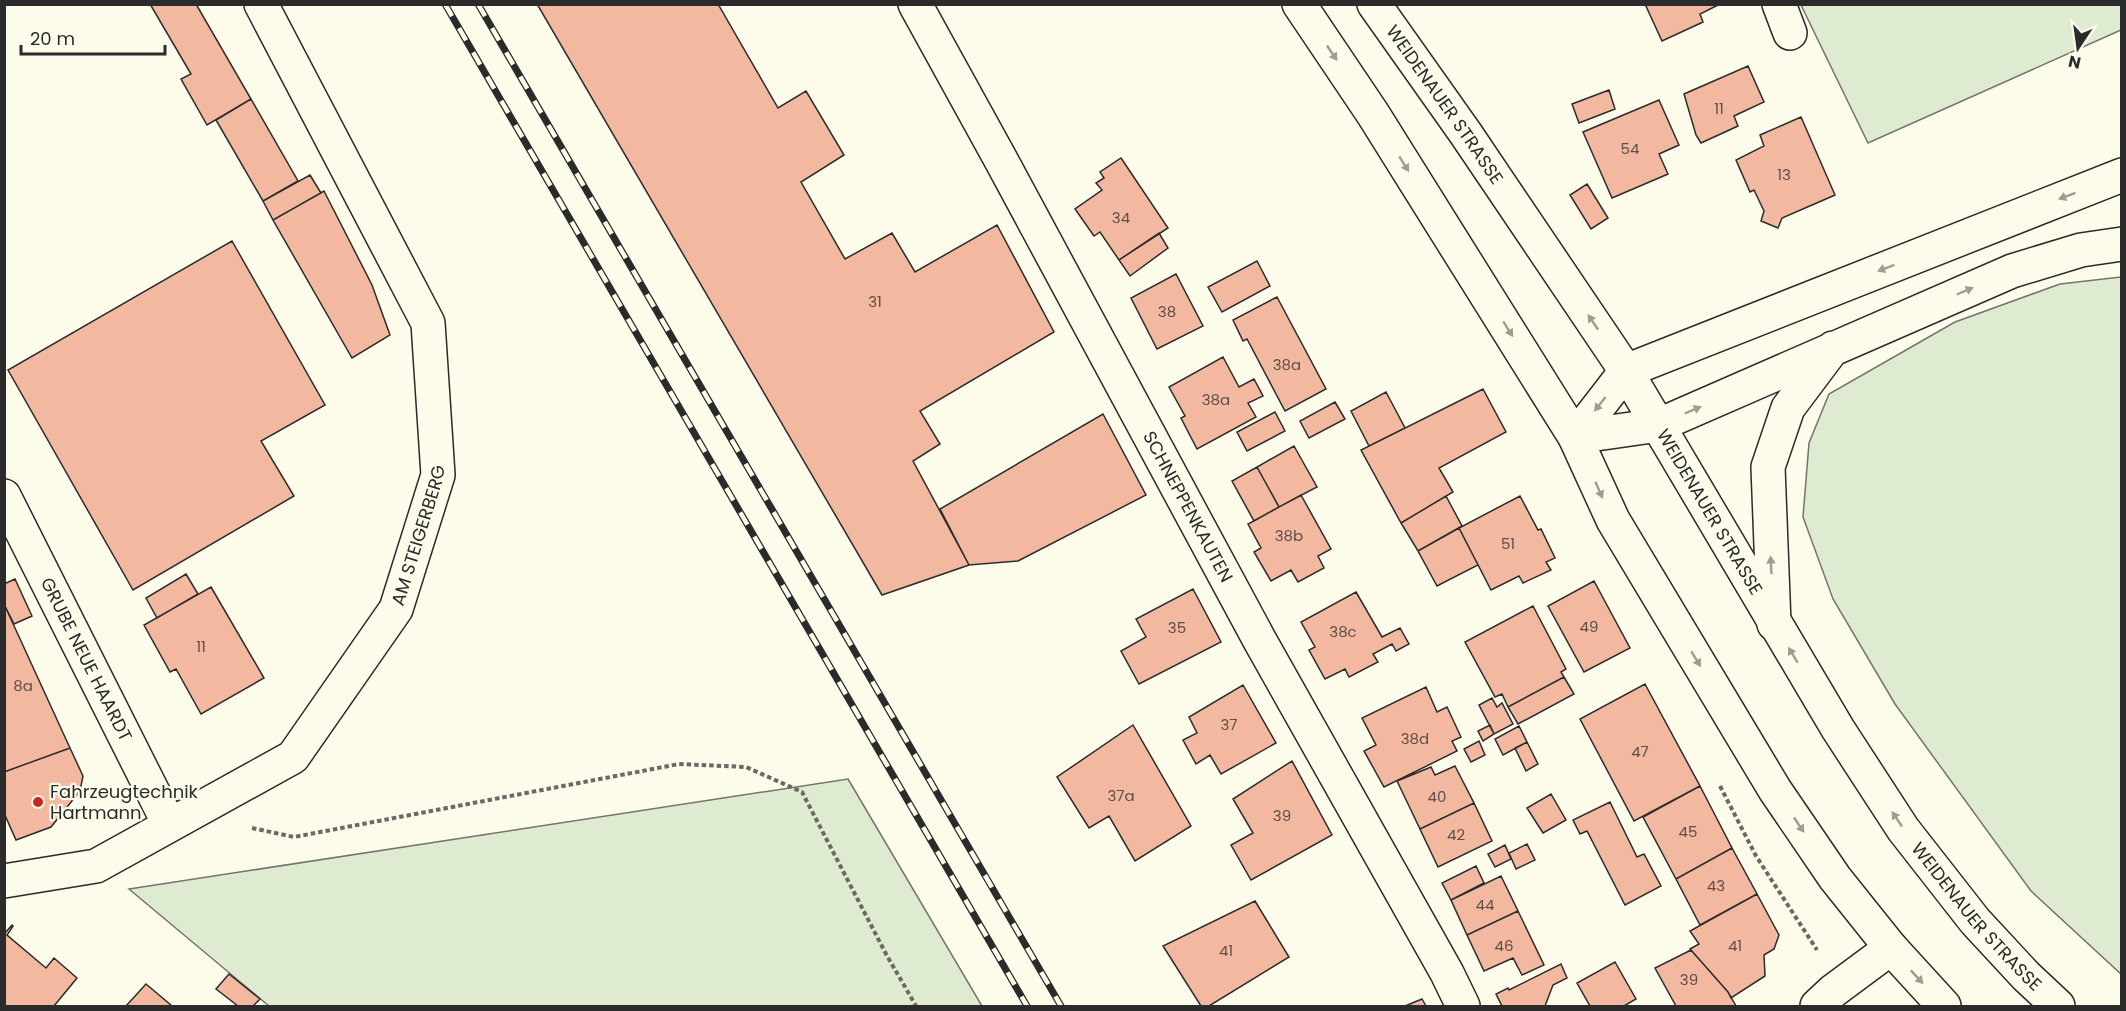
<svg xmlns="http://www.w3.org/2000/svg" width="2126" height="1011" viewBox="0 0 2126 1011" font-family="Poppins,sans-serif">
  <rect width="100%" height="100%" fill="#fdfbea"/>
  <path fill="#deebd1" stroke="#74746e" stroke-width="1.5" d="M 1801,5 L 2121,5 L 2121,30 L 1868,143 Z
    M 2121,277 L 2122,277 L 2121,974 L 2031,891 L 1895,704 L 1833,599 L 1803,517 L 1809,443 L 1829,394 L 1955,322 L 2060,284 Z
    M 848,779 L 982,1006 L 269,1006 L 129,889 Z"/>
  <path fill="#f2b8a0" stroke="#2b2b2b" stroke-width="1.5" d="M 150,4 L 196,4 L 251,99 L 207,125 L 181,79 L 191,74 Z
    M 537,4 L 718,4 L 778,108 L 806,91 L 844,155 L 801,182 L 845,259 L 892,233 L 915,272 L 997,225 L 1054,332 L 920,411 L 940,444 L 913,461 L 969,565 L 882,595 Z
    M 1645,4 L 1720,4 L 1700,14 L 1703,22 L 1662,41 Z
    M 1748,66 L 1764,102 L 1734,116 L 1738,126 L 1701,143 L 1696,135 L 1684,94 Z
    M 1609,90 L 1615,109 L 1579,123 L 1572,104 Z
    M 251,99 L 298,181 L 263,201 L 216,120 Z
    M 1659,100 L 1679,145 L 1659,154 L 1668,174 L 1612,198 L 1583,132 Z
    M 1801,117 L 1835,195 L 1782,218 L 1778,228 L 1761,221 L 1764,211 L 1754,190 L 1750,192 L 1736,160 L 1764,146 L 1760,135 Z
    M 1121,158 L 1168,228 L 1119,260 L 1100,232 L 1094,236 L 1075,209 L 1102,190 L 1096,183 L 1104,178 L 1100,172 Z
    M 310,175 L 321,193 L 273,220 L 263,201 Z
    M 1587,184 L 1608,218 L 1591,229 L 1570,195 Z
    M 324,191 L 372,285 L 390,335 L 352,358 L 273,220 Z
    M 1159,233 L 1168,248 L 1130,276 L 1119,260 Z
    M 232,241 L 325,405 L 261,441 L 294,496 L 133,590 L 8,370 Z
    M 1257,261 L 1270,286 L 1222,312 L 1208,287 Z
    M 1176,274 L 1203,326 L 1157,349 L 1131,298 Z
    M 1277,297 L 1326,389 L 1285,411 L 1247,339 L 1243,341 L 1233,320 Z
    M 1223,357 L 1239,387 L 1254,379 L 1263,396 L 1248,403 L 1256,417 L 1197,449 L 1181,418 L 1185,416 L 1169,387 Z
    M 1483,389 L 1506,432 L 1439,468 L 1453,492 L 1401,523 L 1361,450 Z
    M 1386,392 L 1405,428 L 1369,446 L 1351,411 Z
    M 1335,402 L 1345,419 L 1309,438 L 1300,421 Z
    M 1275,412 L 1285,431 L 1247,451 L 1237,432 Z
    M 1103,414 L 1146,495 L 1018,561 L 969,565 L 940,509 Z
    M 1294,446 L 1317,487 L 1279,507 L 1257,467 Z
    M 1257,467 L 1279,507 L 1254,521 L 1232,481 Z
    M 1301,495 L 1331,549 L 1318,556 L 1324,568 L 1298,582 L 1291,570 L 1271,581 L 1254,552 L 1261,548 L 1248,524 Z
    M 1446,496 L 1462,526 L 1418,551 L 1401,523 Z
    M 1520,496 L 1538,530 L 1541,529 L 1555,558 L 1546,562 L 1551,570 L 1523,583 L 1519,576 L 1491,590 L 1459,528 Z
    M 1459,528 L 1478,565 L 1437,586 L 1418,551 Z
    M 186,574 L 198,594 L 157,618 L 146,598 Z
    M 15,579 L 32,616 L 14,624 L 4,604 L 4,584 Z
    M 1594,581 L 1630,648 L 1584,672 L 1548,606 Z
    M 211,587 L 264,678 L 201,714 L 176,669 L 170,672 L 144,625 Z
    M 1193,589 L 1221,642 L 1139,684 L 1121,651 L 1146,637 L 1136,619 Z
    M 1356,592 L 1382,637 L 1400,628 L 1409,644 L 1396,651 L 1392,644 L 1373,654 L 1378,662 L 1349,677 L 1345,669 L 1325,679 L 1309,650 L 1315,647 L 1301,622 Z
    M 4,604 L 70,748 L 4,772 Z
    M 1533,606 L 1566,669 L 1561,672 L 1564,677 L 1508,707 L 1502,694 L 1495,697 L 1465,642 Z
    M 1564,677 L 1574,694 L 1518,724 L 1508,707 Z
    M 1645,684 L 1700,786 L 1634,821 L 1580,719 Z
    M 1243,685 L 1276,743 L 1221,774 L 1210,755 L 1196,764 L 1183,740 L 1197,733 L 1189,717 Z
    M 1426,687 L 1437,712 L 1447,707 L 1461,737 L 1452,741 L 1457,751 L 1384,787 L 1364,751 L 1376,745 L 1362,718 Z
    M 1492,698 L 1497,707 L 1502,703 L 1513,724 L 1494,734 L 1479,705 Z
    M 1133,725 L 1191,826 L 1135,861 L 1109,816 L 1089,828 L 1057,777 Z
    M 1490,725 L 1494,734 L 1483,741 L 1478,731 Z
    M 1519,726 L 1527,742 L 1503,755 L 1495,739 Z
    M 1479,741 L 1485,755 L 1471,762 L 1464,749 Z
    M 1527,742 L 1538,764 L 1526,771 L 1515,748 Z
    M 70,748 L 83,776 L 80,791 L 51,827 L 16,840 L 4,813 L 4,772 Z
    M 1292,761 L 1332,835 L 1251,880 L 1231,845 L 1253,833 L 1233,799 Z
    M 1455,766 L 1474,803 L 1420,829 L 1397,781 L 1431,767 L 1435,775 Z
    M 1700,786 L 1732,848 L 1676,879 L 1643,817 Z
    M 1551,794 L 1566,820 L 1543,833 L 1527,808 Z
    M 1610,802 L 1637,857 L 1644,854 L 1661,886 L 1625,905 L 1587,831 L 1580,834 L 1573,820 Z
    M 1474,803 L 1492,841 L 1438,867 L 1420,829 Z
    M 1527,844 L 1535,860 L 1516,869 L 1509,853 Z
    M 1505,845 L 1511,859 L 1495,867 L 1488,854 Z
    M 1732,848 L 1757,894 L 1700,925 L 1676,879 Z
    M 1476,866 L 1484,883 L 1451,900 L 1442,883 Z
    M 1501,876 L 1518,911 L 1467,935 L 1451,900 Z
    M 1757,894 L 1779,935 L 1774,949 L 1764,955 L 1765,976 L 1731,998 L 1728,992 L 1690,949 L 1699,944 L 1690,931 Z
    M 1255,901 L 1289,957 L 1209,1006 L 1201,1006 L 1163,946 Z
    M 1518,911 L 1544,965 L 1522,975 L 1513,958 L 1484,971 L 1467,935 Z
    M 12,925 L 13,926 L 7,935 L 46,968 L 54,958 L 77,978 L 54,1006 L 4,1006 L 4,934 Z
    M 1691,950 L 1728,992 L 1736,1006 L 1676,1006 L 1655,968 Z
    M 1615,962 L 1636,999 L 1624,1006 L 1590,1006 L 1577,983 Z
    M 1561,964 L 1567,978 L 1553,985 L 1545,1006 L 1502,1006 L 1496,994 L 1508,988 L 1509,990 Z
    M 229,974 L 260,999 L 253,1006 L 238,1006 L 216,989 Z
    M 146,984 L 172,1006 L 126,1006 Z
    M 1422,999 L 1426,1006 L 1405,1006 Z"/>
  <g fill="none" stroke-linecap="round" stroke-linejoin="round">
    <defs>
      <g id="minor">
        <path id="s1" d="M 915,4 L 1001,160 L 1259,639 L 1447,973 L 1463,1006"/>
        <path d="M 1779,4 L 1790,33"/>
        <path id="s2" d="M 4,496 L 169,824"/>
        <path id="s3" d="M 4,881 L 96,866 L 293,757 L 396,609 L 438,475 L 428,323 L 261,4"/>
        <path d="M 1817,1006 L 1833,991 L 1891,948"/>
      </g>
      <g id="secondary">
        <path d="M 1299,4 L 1373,114 L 1575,437 L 1613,520 L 1775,790 L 1835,878 L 1891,948 L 1944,1006"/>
        <path id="s4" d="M 1374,4 L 1466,134 L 1626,371 L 1838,729 L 1903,829 L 1975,921 L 2026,976 L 2058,1006"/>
      </g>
      <path id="trunk" d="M 1575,437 L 1626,371 L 2122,175
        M 1575,437 L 1659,425 L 2012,271 L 2081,250 L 2122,244
        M 1774,624 L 1768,467 L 1788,408 L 1833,348"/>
    </defs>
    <use href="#minor" stroke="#2b2b2b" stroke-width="36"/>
    <use href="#secondary" stroke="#2b2b2b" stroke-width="36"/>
    <use href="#trunk" stroke="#2b2b2b" stroke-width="36"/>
    <path stroke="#6a6964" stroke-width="4" stroke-dasharray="4.5 3" stroke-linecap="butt" d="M 1720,786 L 1756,856 L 1817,950
      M 252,828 L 294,837 L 679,764 L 746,767 L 802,792 L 886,954 L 916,1006"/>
    <use href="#minor" stroke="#fdfbea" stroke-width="33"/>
    <use href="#secondary" stroke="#fdfbea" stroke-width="33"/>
    <use href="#trunk" stroke="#fdfbea" stroke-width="33"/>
    <defs>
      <path id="rail" d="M 445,4 L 1027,1006
        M 478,4 L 1061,1006"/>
    </defs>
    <use href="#rail" stroke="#2b2b2b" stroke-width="7"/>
    <use href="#rail" stroke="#fdfbea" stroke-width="4.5" stroke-dasharray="14" stroke-linecap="butt"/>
  </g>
  <defs><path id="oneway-solid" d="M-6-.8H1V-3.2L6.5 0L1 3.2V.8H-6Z" transform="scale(1.5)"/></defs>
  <g fill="#9e9d94">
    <use href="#oneway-solid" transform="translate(1332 53) rotate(56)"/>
    <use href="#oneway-solid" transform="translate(1404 164) rotate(58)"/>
    <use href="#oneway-solid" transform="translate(2067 196) rotate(159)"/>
    <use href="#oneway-solid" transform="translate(1886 268) rotate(159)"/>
    <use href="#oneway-solid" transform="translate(1965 291) rotate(-23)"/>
    <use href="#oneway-solid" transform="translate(1593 322) rotate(-124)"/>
    <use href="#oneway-solid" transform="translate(1508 329) rotate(58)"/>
    <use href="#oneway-solid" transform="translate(1600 404) rotate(128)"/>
    <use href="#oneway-solid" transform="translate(1693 410) rotate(-23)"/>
    <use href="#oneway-solid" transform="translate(1599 490) rotate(66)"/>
    <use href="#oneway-solid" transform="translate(1771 565) rotate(-93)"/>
    <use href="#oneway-solid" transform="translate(1793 655) rotate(-121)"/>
    <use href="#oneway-solid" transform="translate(1696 659) rotate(59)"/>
    <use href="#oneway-solid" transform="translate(1897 819) rotate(-124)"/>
    <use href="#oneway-solid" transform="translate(1799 825) rotate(56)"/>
    <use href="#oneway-solid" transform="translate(1917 977) rotate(47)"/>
  </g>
  <circle fill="#c62828" stroke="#fdfbea" stroke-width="2" cx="38" cy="802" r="6"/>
  <g text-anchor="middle" stroke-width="4.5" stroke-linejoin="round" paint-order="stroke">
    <g font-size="15" fill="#5d4e48">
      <text x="1719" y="114">11</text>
      <text x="1630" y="154">54</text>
      <text x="1784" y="180">13</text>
      <text x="1121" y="223">34</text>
      <text x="875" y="307">31</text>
      <text x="1167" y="317">38</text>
      <text x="1287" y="370">38a</text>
      <text x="1216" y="405">38a</text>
      <text x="1289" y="541">38b</text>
      <text x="1508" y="549">51</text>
      <text x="1589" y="632">49</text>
      <text x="1177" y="633">35</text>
      <text x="1343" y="637">38c</text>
      <text x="201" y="652">11</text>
      <text x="23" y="691">8a</text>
      <text x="1229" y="730">37</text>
      <text x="1415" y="744">38d</text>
      <text x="1640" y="757">47</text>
      <text x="1121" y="801">37a</text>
      <text x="1437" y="802">40</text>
      <text x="1282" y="821">39</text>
      <text x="1688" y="837">45</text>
      <text x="1456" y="840">42</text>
      <text x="1716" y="891">43</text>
      <text x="1485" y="910">44</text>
      <text x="1504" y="951">46</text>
      <text x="1735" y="951">41</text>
      <text x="1226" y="956">41</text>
      <text x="1689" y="985">39</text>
    </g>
    <g font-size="18" fill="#2b2b2b" stroke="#fdfbea">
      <text dy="6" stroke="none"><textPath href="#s4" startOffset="123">WEIDENAUER STRASSE</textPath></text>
      <text dy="6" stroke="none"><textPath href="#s1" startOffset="572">SCHNEPPENKAUTEN</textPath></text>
      <text dy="6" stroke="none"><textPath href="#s4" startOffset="609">WEIDENAUER STRASSE</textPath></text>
      <text dy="6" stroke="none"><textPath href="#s3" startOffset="576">AM STEIGERBERG</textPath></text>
      <text dy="6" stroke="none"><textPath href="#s2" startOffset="183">GRUBE NEUE HAARDT</textPath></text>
      <text dy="6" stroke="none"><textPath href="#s4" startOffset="1095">WEIDENAUER STRASSE</textPath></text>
    </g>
    <g font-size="18" fill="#2b2b2b" stroke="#fdfbea" text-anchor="start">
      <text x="50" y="798">Fahrzeugtechnik<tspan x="50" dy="21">Hartmann</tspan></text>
    </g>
  </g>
  <rect width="2126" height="1011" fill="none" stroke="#2b2b2b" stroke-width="12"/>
  <g transform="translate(2078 48) rotate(193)" stroke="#fdfbea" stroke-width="4.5" paint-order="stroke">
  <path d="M0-4.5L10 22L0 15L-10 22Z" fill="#2b2b2b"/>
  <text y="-9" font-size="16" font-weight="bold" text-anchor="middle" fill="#2b2b2b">N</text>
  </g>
  <path d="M21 45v9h144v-9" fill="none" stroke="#2b2b2b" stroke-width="3"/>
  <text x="30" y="45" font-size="18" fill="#2b2b2b" stroke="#fdfbea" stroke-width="4.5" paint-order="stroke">20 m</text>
</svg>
